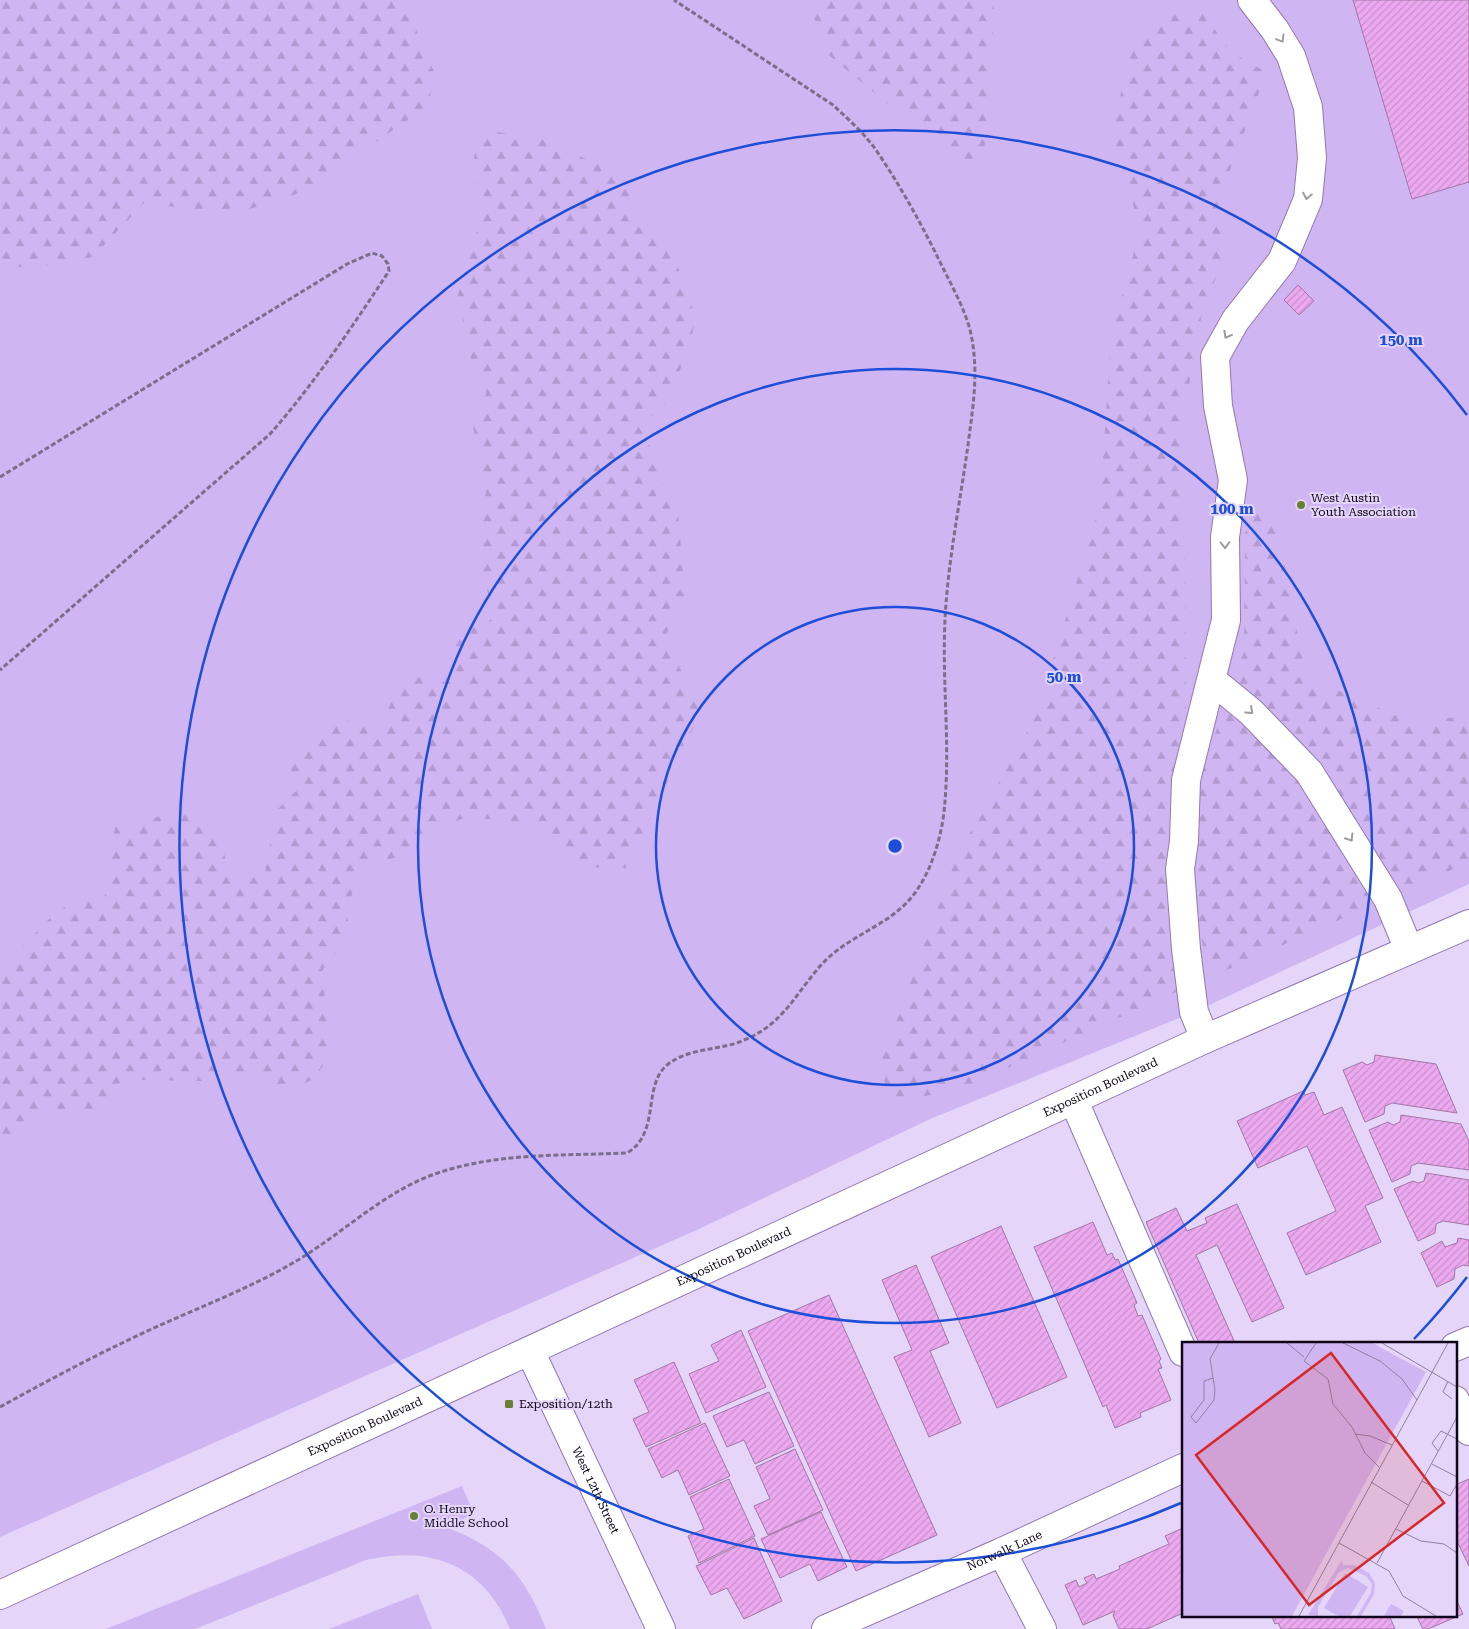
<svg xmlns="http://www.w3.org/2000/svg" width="1469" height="1629" viewBox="0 0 1469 1629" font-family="'Roboto Serif',serif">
  <defs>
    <pattern id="forest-firs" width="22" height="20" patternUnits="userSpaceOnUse" patternTransform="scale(1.25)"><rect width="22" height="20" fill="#d0b5f3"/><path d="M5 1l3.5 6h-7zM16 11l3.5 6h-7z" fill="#b29ad0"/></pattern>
    <pattern id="building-hatch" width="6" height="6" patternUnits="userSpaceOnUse" patternTransform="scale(1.25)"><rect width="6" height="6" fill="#eca9f0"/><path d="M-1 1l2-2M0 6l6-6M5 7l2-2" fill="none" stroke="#c990cd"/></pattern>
  </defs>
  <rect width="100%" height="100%" fill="#e4d5f9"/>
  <path fill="#d0b5f3" d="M 0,0 L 1469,0 L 1469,884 L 1194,1012 L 930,1119 L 699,1229 L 0,1537 Z
    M 462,1486 L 474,1514 L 445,1527 C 500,1547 525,1575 546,1629 L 510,1629 C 484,1565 431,1545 366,1560 L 195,1629 L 106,1629 Z
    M 418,1594 L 432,1629 L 329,1629 Z"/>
  <path fill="url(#forest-firs)" d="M 0,0 L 396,0 L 408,11 L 435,74 L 428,106 L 305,191 L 228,216 L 145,202 L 93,257 L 28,268 L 0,264 Z
    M 808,0 L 994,0 L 990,128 L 977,169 L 916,127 L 826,53 Z
    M 1202,7 C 1220,40 1231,58 1267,71 L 1219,200 L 1223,261 L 1203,308 L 1184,414 L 1186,708 L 1164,895 L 1178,991 L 974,1083 L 889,1106 L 881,1062 L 957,856 L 1036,716 L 1100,505 L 1111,337 L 1140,229 L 1112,130 L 1131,52 L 1157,16 Z
    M 479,129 L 546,140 L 599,165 L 625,181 L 638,225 L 666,249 L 678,267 L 696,319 L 687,354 L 665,404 L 639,427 L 654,453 L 659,477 L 678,510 L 685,602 L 664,638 L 702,710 L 626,868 L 580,867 L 530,823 L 467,817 L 432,830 L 394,858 L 363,869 L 350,899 L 346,939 L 322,971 L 330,1055 L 314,1079 L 285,1092 L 248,1072 L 201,1081 L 143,1080 L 115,1084 L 102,1110 L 47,1114 L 0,1154 L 0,970 L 49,919 L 78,897 L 104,900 L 115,827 L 187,810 L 220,838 L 233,888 L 265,872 L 276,811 L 299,788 L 287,767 L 307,751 L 332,717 L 357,723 L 382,722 L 406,671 L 445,682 L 457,630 L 483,626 L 498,613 L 482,580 L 476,547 L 487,486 L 473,427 L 486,394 L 470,356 L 458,295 L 485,202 L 472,169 Z
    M 1257,512 L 1275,516 L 1306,677 L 1414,723 L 1469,715 L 1469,862 L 1211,977 L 1206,964 L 1191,873 L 1202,771 L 1244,651 L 1245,533 Z"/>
  <path fill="url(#building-hatch)" stroke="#a276a5" d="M 1353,0 L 1469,0 L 1469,182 L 1412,199 Z
    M 1298,285 L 1314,301 L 1299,315 L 1284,300 Z
    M 1375,1055 L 1436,1064 L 1457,1113 L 1392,1103 L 1385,1106 L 1384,1114 L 1365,1122 L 1343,1070 L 1362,1062 L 1367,1065 L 1374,1062 Z
    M 1303,1091 L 1305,1095 L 1314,1092 L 1324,1115 L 1342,1107 L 1383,1198 L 1365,1206 L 1381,1242 L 1306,1275 L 1287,1233 L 1336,1211 L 1307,1146 L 1258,1168 L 1237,1121 Z
    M 1401,1115 L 1461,1124 L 1469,1141 L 1469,1170 L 1418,1163 L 1411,1166 L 1410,1174 L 1392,1182 L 1369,1130 L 1388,1122 L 1393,1125 L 1400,1122 Z
    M 1426,1173 L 1469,1180 L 1469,1225 L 1443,1221 L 1436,1224 L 1435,1233 L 1418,1241 L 1394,1189 L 1413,1181 L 1418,1183 L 1424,1181 Z
    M 1237,1204 L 1284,1308 L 1252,1322 L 1217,1245 L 1196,1255 L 1235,1343 L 1199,1343 L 1146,1222 L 1176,1208 L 1187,1231 L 1207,1223 L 1205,1218 Z
    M 1093,1222 L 1107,1255 L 1112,1253 L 1115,1260 L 1118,1259 L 1137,1303 L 1134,1305 L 1138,1316 L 1142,1315 L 1161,1359 L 1159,1361 L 1162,1368 L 1158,1369 L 1171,1400 L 1140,1413 L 1141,1417 L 1115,1428 L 1106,1405 L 1103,1407 L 1034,1247 Z
    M 1001,1226 L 1067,1377 L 997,1408 L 931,1257 Z
    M 1458,1238 L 1469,1240 L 1469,1266 L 1463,1265 L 1455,1269 L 1454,1279 L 1437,1287 L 1421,1253 L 1442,1241 L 1445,1247 L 1457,1243 Z
    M 916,1265 L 949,1343 L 930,1351 L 961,1423 L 929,1437 L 894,1357 L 912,1350 L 882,1280 Z
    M 829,1295 L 937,1535 L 856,1571 L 748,1331 Z
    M 741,1330 L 766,1387 L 706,1413 L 689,1374 L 719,1361 L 711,1345 Z
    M 674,1362 L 701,1423 L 646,1447 L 633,1419 L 649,1412 L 634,1380 Z
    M 769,1392 L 794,1446 L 755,1464 L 744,1440 L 727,1447 L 713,1416 Z
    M 705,1423 L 730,1476 L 689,1495 L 678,1470 L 662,1478 L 648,1449 Z
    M 795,1449 L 823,1510 L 768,1535 L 754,1506 L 770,1499 L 756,1467 Z
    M 729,1479 L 755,1536 L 699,1563 L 688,1536 L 704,1529 L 690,1497 Z
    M 1469,1479 L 1469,1566 L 1455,1537 L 1455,1485 Z
    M 821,1512 L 847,1567 L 818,1581 L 810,1564 L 780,1578 L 761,1539 Z
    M 1183,1528 L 1183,1613 L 1147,1629 L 1119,1629 L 1113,1615 L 1115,1611 L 1083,1625 L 1065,1585 L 1076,1580 L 1079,1587 L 1087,1583 L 1084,1578 L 1094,1574 L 1096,1579 L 1120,1569 L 1119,1566 L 1169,1544 L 1165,1536 Z
    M 754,1538 L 782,1601 L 744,1619 L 727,1588 L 711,1595 L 696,1566 Z
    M 1455,1597 L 1463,1614 L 1428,1629 L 1423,1629 L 1416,1615 L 1455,1615 Z
    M 1271,1615 L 1389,1615 L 1395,1629 L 1281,1629 L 1278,1623 L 1275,1624 Z"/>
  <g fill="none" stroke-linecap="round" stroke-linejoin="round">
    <defs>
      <g id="minor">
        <path d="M 1212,680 L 1251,712 L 1309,772 L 1388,899 L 1409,950"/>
        <path d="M 1205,1039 L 1194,1012 L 1186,949 L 1180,869 L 1184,841 L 1186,780 L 1226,620 L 1225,537 L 1233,480 L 1218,406 L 1215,357 L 1235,321 L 1282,261 L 1308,199 L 1312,158 L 1308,107 L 1291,56 L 1275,30 L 1252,0"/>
        <path d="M 1074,1101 L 1183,1352"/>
        <path d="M 1455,1347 L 1469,1341"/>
        <path id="s1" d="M 530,1351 L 661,1629"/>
        <path d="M 1455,1400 L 1469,1431"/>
        <path d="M 1002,1552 L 1042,1629"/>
        <path id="s2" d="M 0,1595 L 1205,1039 L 1469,924"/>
        <path id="s3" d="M 826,1629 L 1002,1552 L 1183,1468"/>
      </g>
    </defs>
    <use href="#minor" stroke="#9279b0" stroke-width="30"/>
    <path stroke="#7b6e8b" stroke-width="3" stroke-dasharray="5 2.5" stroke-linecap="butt" d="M 0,477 L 347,264 L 372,253 L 382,256 L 388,264 L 389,271 C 352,327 314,384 270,434 L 0,670
      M 0,1407 C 54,1377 109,1348 165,1323 C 210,1303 256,1285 298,1260 C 344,1232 382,1194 432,1175 C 495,1152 562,1156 627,1153 C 661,1133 642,1086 667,1065 C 689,1047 720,1051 744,1040 C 787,1023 798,987 828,958 C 856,932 895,923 917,890 C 934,865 943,831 945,801 C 950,741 942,680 945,619 C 948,561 960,503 968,445 C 973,406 979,373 971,334 C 966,312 954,290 944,270 C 924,229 902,188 876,150 C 864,133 848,119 833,105 L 674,0"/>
    <use href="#minor" stroke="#fff" stroke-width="28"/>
  </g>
  <defs><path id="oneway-chevron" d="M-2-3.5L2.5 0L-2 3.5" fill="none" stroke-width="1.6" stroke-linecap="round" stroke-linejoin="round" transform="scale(1.25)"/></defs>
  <g stroke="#9f9ba3">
    <use href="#oneway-chevron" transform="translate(1281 39) rotate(59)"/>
    <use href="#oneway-chevron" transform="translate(1307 196) rotate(101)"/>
    <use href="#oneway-chevron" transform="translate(1227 335) rotate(119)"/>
    <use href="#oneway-chevron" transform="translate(1225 545) rotate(89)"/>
    <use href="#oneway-chevron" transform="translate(1250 711) rotate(42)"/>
    <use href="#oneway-chevron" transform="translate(1350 838) rotate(58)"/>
  </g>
  <g fill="none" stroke="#1d4ed8" stroke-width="2.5">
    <circle cx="895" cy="846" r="239"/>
    <circle cx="895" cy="846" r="477"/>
    <path d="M1467 1277A716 716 0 0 1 1414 1339M1181 1503A716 716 0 1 1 1467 415"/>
  </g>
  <g fill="#688033" stroke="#e4d5f9" stroke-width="2">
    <circle cx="1301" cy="505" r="5"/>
    <rect x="504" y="1399" width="10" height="10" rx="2.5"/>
    <circle cx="414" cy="1516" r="5"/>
  </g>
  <g text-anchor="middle" stroke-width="4" stroke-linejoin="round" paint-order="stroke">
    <g font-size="12" fill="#10061a" stroke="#e4d5f9" text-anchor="start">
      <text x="1311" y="502">West Austin<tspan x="1311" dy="14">Youth Association</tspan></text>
      <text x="519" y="1408">Exposition/12th</text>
      <text x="424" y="1513">O. Henry<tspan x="424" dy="14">Middle School</tspan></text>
    </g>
    <g font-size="12" fill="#10061a" stroke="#e4d5f9">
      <text dy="4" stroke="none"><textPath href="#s2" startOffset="1212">Exposition Boulevard</textPath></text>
      <text dy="4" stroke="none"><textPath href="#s2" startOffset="808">Exposition Boulevard</textPath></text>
      <text dy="4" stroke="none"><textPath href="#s2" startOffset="402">Exposition Boulevard</textPath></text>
      <text dy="4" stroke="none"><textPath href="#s1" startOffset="154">West 12th Street</textPath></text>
      <text dy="4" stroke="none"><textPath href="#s3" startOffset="195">Norwalk Lane</textPath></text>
    </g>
  </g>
  <g transform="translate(1182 1342)">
    <rect width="275" height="275" fill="#e4d5f9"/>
    <path d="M 0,1 L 190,1 L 244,30 L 110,274 L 0,274 ZM 160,218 L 161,223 L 172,223 L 187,231 L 193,241 L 192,252 L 179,274 L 175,274 L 189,251 L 190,242 L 184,234 L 166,226 L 156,231 L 136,265 L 136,274 L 126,273 ZM 163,231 L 186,245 L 168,274 L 156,274 L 142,266 ZM 209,262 L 222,269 L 219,274 L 202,274 Z" fill="#d0b5f3"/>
    <path d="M 33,1 L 87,1 L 61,29 L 75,41 L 105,44 L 116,61 L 94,61 L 87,56 L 61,61 L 49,58 L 33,21 ZM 166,1 L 190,1 L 197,4 L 188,13 ZM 199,7 L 232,26 L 236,38 L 219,61 L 219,72 L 193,119 L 184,111 L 165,73 L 181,85 L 194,82 L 223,50 L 224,43 L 206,23 L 205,14 ZM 125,31 L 136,32 L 152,69 L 191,123 L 173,153 L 169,150 L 150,84 L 122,40 ZM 26,80 L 38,85 L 52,86 L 61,93 L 55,110 L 41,122 L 40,130 L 31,138 L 29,168 L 4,210 L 0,211 L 0,99 L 10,82 L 19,88 ZM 84,87 L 100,94 L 103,108 L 128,130 L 132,150 L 120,152 L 111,160 L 108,168 L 118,191 L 100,205 L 94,219 L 83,231 L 79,246 L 72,251 L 86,189 L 82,181 L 87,175 L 97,178 L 94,156 L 102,145 L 102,135 L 77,109 L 67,92 Z" fill="#d0b5f3"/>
    <path fill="none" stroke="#8f82a0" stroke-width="1" d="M 105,1 L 122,15M 134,1 L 122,19 L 146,37 L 151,62 L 170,85 L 183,111 L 197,125M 161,1 L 198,19 L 220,37 L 235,58M 200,1 L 275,45M 31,36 L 22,39 L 22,58 L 9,75 L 14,81 L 32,58 L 33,48 L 28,17 L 37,1M 266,39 L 261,50 L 270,57M 173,92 L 188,94 L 210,103M 256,109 L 250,101 L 259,89 L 275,97M 250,122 L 275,135M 240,139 L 268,154 L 275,142M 189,140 L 226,163M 214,187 L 239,199 L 262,202 L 275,211M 157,201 L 207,229 L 221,254 L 254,274M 195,221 L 275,75M 117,274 L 266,1"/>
    <path fill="#d62828" fill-opacity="0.15" stroke="#d62828" stroke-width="2.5" d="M 149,11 L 262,161 L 127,263 L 14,113 Z"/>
    <rect width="275" height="275" fill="none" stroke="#10061a" stroke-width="2.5"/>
  </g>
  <circle cx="895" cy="846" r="8" fill="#1d4ed8" stroke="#e4d5f9" stroke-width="2.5"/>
  <g font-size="15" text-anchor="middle" font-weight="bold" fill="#1d4ed8" stroke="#e4d5f9" stroke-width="4" stroke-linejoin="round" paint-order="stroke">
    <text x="1401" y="345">150 m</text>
    <text x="1232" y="514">100 m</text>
    <text x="1064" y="682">50 m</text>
  </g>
</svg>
